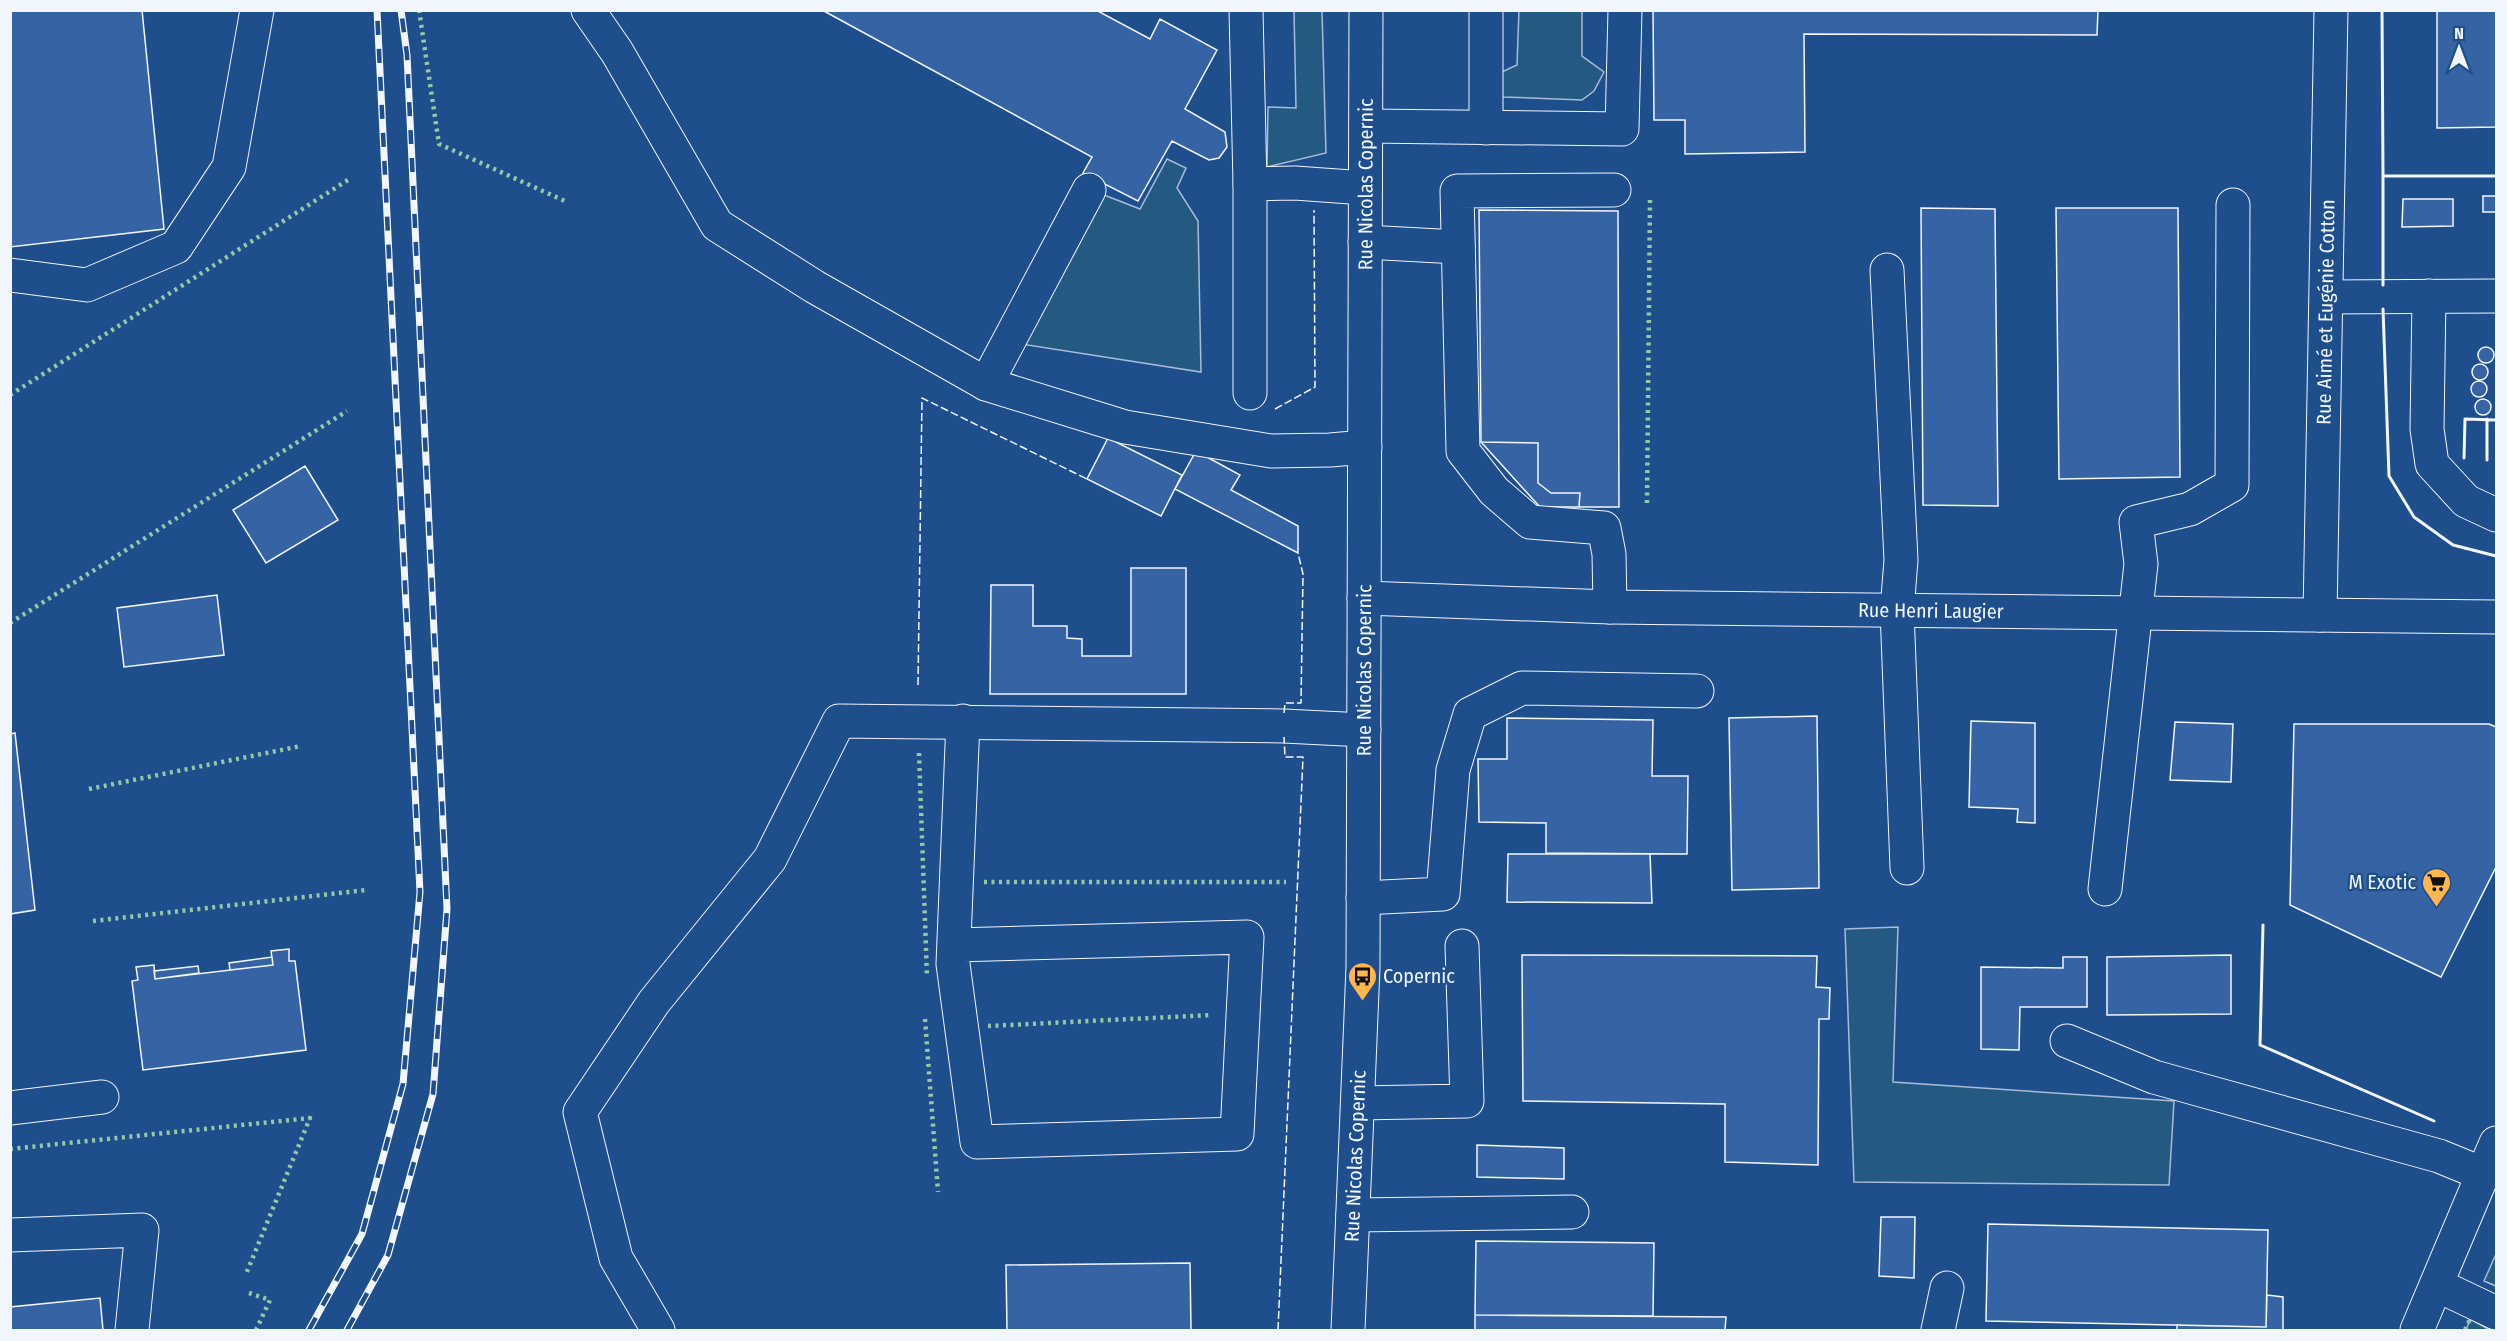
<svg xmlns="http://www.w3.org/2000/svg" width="2507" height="1341" viewBox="0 0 2507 1341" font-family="'Fira Sans Condensed',sans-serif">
  <rect width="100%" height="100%" fill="#1f4e8c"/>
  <path fill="#245a82" stroke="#a8bbd7" stroke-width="1.5" d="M 1519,10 L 1582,11 L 1582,56 L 1604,72 L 1594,91 L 1582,100 L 1503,97 L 1494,91 L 1494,72 L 1504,71 L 1517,65 Z
    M 1294,11 L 1322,11 L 1326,153 L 1267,167 L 1268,107 L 1296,108 Z
    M 1167,159 L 1186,168 L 1177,188 L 1198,221 L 1201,372 L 1021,344 L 1099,193 L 1140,209 Z
    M 1898,927 L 1893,1082 L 2174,1101 L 2169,1185 L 1854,1182 L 1845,929 Z
    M 2496,1254 L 2496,1286 L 2484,1281 Z
    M 2470,1319 L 2490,1330 L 2466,1330 Z"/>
  <path fill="#3563a3" stroke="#f2f6ff" stroke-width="1.5" d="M 10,10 L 142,10 L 164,229 L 10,247 Z
    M 822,10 L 1096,10 L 1150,39 L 1160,19 L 1217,50 L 1185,109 L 1225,132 L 1227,147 L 1219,158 L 1209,160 L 1172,141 L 1138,201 L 1083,173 L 1092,157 Z
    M 1653,10 L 2098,10 L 2097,35 L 1804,34 L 1805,152 L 1685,154 L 1685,120 L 1654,120 Z
    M 2437,10 L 2496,10 L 2496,127 L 2437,128 Z
    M 2483,196 L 2496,196 L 2496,212 L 2483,212 Z
    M 2403,199 L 2453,199 L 2453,226 L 2402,227 Z
    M 1921,208 L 1995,209 L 1998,506 L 1923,505 Z
    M 2056,208 L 2178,208 L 2180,477 L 2059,479 Z
    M 1479,210 L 1618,211 L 1619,507 L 1579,507 L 1580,493 L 1551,493 L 1538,483 L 1538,443 L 1481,442 Z
    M2478 355a8 8 0 1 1 16 0a8 8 0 1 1-16 0Z
    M2472 372a8 8 0 1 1 16 0a8 8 0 1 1-16 0Z
    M2471 389a8 8 0 1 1 16 0a8 8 0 1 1-16 0Z
    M2475 407a8 8 0 1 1 16 0a8 8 0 1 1-16 0Z
    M 1108,438 L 1182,475 L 1161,516 L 1087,479 Z
    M 1481,442 L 1538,443 L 1538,483 L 1551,493 L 1580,493 L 1579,507 L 1540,507 Z
    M 1196,451 L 1240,475 L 1231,490 L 1298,526 L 1298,553 L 1175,489 Z
    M 305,466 L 338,520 L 266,563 L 233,510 Z
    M 1131,568 L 1186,568 L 1186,694 L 990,694 L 991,585 L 1033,585 L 1033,626 L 1067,626 L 1067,638 L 1082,639 L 1082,656 L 1131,656 Z
    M 217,595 L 224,655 L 124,667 L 117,608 Z
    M 1817,716 L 1819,888 L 1732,890 L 1729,718 Z
    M 1507,718 L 1653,720 L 1652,776 L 1688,776 L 1687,854 L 1546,853 L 1546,823 L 1479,822 L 1478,759 L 1507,759 Z
    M 1971,721 L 2035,723 L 2035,823 L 2017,822 L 2018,809 L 1969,807 Z
    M 2175,722 L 2233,724 L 2231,782 L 2170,780 Z
    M 2294,724 L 2489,724 L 2496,727 L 2496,867 L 2441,977 L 2290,905 Z
    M 15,733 L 35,910 L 10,914 L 10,734 Z
    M 1508,854 L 1650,854 L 1652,903 L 1507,902 Z
    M 289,949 L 289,961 L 295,961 L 306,1050 L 143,1070 L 132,981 L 138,980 L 136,967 L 154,965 L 155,979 L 273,965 L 271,951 Z
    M 1522,955 L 1817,956 L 1816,987 L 1830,988 L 1829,1019 L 1819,1019 L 1818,1165 L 1725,1162 L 1725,1104 L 1523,1101 Z
    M 2231,955 L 2231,1014 L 2107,1015 L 2107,957 Z
    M 272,957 L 273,965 L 230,970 L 229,963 Z
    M 2063,957 L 2087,957 L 2087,1007 L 2020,1007 L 2019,1050 L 1981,1049 L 1981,967 L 2063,968 Z
    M 198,966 L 199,973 L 155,979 L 154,971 Z
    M 1477,1145 L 1564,1148 L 1564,1179 L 1477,1177 Z
    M 1881,1217 L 1915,1217 L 1914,1278 L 1879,1276 Z
    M 1988,1224 L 2268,1230 L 2266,1327 L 1986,1321 Z
    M 1476,1241 L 1654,1243 L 1653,1316 L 1475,1315 Z
    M 1190,1263 L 1191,1330 L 1007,1330 L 1006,1265 Z
    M 2267,1295 L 2283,1297 L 2283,1330 L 2177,1330 L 2177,1325 L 2266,1327 Z
    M 100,1298 L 103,1330 L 10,1330 L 10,1307 Z
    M 1475,1315 L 1726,1317 L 1725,1330 L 1475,1330 Z"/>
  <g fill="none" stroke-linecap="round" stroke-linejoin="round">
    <defs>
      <g id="minor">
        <path d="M 588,10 L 617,52 L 717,225 L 815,287 L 986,384"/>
        <path d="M 1246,10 L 1250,184"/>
        <path d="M 1486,10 L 1486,128"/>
        <path d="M 1366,126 L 1622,129 L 1625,10"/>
        <path d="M 1089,190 L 986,384 L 1125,427 L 1271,451 L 1330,450 L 1365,447"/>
        <path d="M 1365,242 L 1458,247"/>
        <path d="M 1887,270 L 1901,560 L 1897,610 L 1907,868"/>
        <path d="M 10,275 L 87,285 L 176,247 L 229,167 L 257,10"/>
        <path d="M 2429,296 L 2427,429 L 2432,464 L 2466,501 L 2496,515"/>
        <path d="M 2327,297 L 2496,296"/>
        <path d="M 1250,393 L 1250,184 L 1295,183 L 1365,188"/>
        <path id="s1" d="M 1364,598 L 1610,607 L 2496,617"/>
        <path d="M 1610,607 L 1609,554 L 1604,528 L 1530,522 L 1494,491 L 1463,451 L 1457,191 L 1614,190"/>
        <path id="s2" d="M 2320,615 L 2331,10"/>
        <path d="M 2105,889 L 2141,564 L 2136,522 L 2190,509 L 2232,485 L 2233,205"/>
        <path d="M 1363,898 L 1443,894 L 1453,770 L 1470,714 L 1522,688 L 1697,691"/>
        <path d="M 954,945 L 1247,937 L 1237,1134 L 977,1142 L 953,964 L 963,721"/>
        <path d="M 2067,1041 L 2154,1077 L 2439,1156 L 2483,1174"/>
        <path d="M 1358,1103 L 1467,1101 L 1462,946"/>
        <path d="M 10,1108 L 102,1097"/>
        <path d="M 1353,1215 L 1572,1212"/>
        <path d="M 10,1235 L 142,1230 L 132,1330"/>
        <path d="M 2437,1285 L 2496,1313"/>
        <path d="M 658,1330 L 616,1258 L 580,1112 L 654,1002 L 770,859 L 839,721 L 1284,726 L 1364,730"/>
        <path id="s3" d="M 1348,1330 L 1363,967 L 1366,10"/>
        <path d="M 1938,1330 L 1947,1288"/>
        <path d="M 2417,1330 L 2496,1143"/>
      </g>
    </defs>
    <use href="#minor" stroke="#f2f6ff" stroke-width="35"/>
    <use href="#minor" stroke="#1f4e8c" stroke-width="33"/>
    <defs>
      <path id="rail" d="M 309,1330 L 362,1234 L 403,1084 L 420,892 L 377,10
        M 347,1330 L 388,1255 L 433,1094 L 447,909 L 407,55 L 401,10"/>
    </defs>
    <use href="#rail" stroke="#f2f6ff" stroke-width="7"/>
    <use href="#rail" stroke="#1f4e8c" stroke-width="4.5" stroke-dasharray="14" stroke-linecap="butt"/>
    <path stroke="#97c8a6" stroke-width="4.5" stroke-dasharray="3 4.5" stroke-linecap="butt" d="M 419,10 L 439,144 L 567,202
      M 10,395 L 351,178
      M 1647,503 L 1650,199
      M 10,623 L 347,411
      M 919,753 L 927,977
      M 89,789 L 301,746
      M 984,882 L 1286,882
      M 93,921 L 366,890
      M 925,1019 L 938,1192
      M 988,1026 L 1212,1015
      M 10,1149 L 310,1118 L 246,1274
      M 249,1293 L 270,1300 L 256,1330
      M 2465,1330 L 2470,1319"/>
    <path stroke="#f2f6ff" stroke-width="1.5" stroke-dasharray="8 3" stroke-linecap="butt" d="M 1275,409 L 1315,387 L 1314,210
      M 918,685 L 922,398 L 1087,479
      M 1284,713 L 1285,703 L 1301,703 L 1303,574 L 1298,553
      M 1278,1330 L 1303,757 L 1285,757 L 1284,737"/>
    <path stroke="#f2f6ff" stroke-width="3" d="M 2382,10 L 2383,176
      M 2383,285 L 2383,176 L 2496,176
      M 2383,309 L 2389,476 L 2414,517 L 2453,545 L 2496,556
      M 2487,419 L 2487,460
      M 2464,458 L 2465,419 L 2496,420
      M 2263,925 L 2260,1045 L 2434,1121"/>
  </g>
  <defs>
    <symbol id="supermarket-pin" viewBox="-11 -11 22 30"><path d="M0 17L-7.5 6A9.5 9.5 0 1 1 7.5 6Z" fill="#ffb74d" stroke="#1f4e8c"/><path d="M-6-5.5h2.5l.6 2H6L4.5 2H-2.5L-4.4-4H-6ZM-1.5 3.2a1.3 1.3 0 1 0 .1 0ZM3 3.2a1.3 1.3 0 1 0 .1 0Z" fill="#111"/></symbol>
    <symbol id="bus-pin" viewBox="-11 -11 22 30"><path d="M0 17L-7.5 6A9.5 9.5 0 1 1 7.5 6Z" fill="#ffb74d" stroke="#1f4e8c"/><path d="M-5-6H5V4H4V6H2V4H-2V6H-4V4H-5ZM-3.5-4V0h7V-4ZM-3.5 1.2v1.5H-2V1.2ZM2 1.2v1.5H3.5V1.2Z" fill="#111"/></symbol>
  </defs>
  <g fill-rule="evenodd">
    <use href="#supermarket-pin" x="2420" y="866" width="33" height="45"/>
    <use href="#bus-pin" x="1346" y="960" width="33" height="45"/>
  </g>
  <g text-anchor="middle" stroke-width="4.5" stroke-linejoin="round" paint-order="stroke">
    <g font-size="20" fill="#f2f6ff" stroke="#1f4e8c">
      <text dy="7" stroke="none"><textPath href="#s3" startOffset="1146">Rue Nicolas Copernic</textPath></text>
      <text dy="7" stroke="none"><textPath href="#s2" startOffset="303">Rue Aimé et Eugénie Cotton</textPath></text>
      <text dy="7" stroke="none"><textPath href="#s1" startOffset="567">Rue Henri Laugier</textPath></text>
      <text dy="7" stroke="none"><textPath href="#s3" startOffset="660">Rue Nicolas Copernic</textPath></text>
      <text dy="7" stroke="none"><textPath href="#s3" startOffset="174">Rue Nicolas Copernic</textPath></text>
    </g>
    <g font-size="20" fill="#f2f6ff" stroke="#1f4e8c" text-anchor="end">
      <text x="2416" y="889">M Exotic</text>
      <text x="1383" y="983" text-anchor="start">Copernic</text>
    </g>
  </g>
  <rect width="2507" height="1341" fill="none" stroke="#f2f6ff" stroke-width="24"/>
  <g transform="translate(2459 48)" stroke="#1f4e8c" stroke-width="4.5" paint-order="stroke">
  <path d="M0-4.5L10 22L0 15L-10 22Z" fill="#f2f6ff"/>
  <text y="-9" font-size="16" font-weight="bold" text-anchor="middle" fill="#f2f6ff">N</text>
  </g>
</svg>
